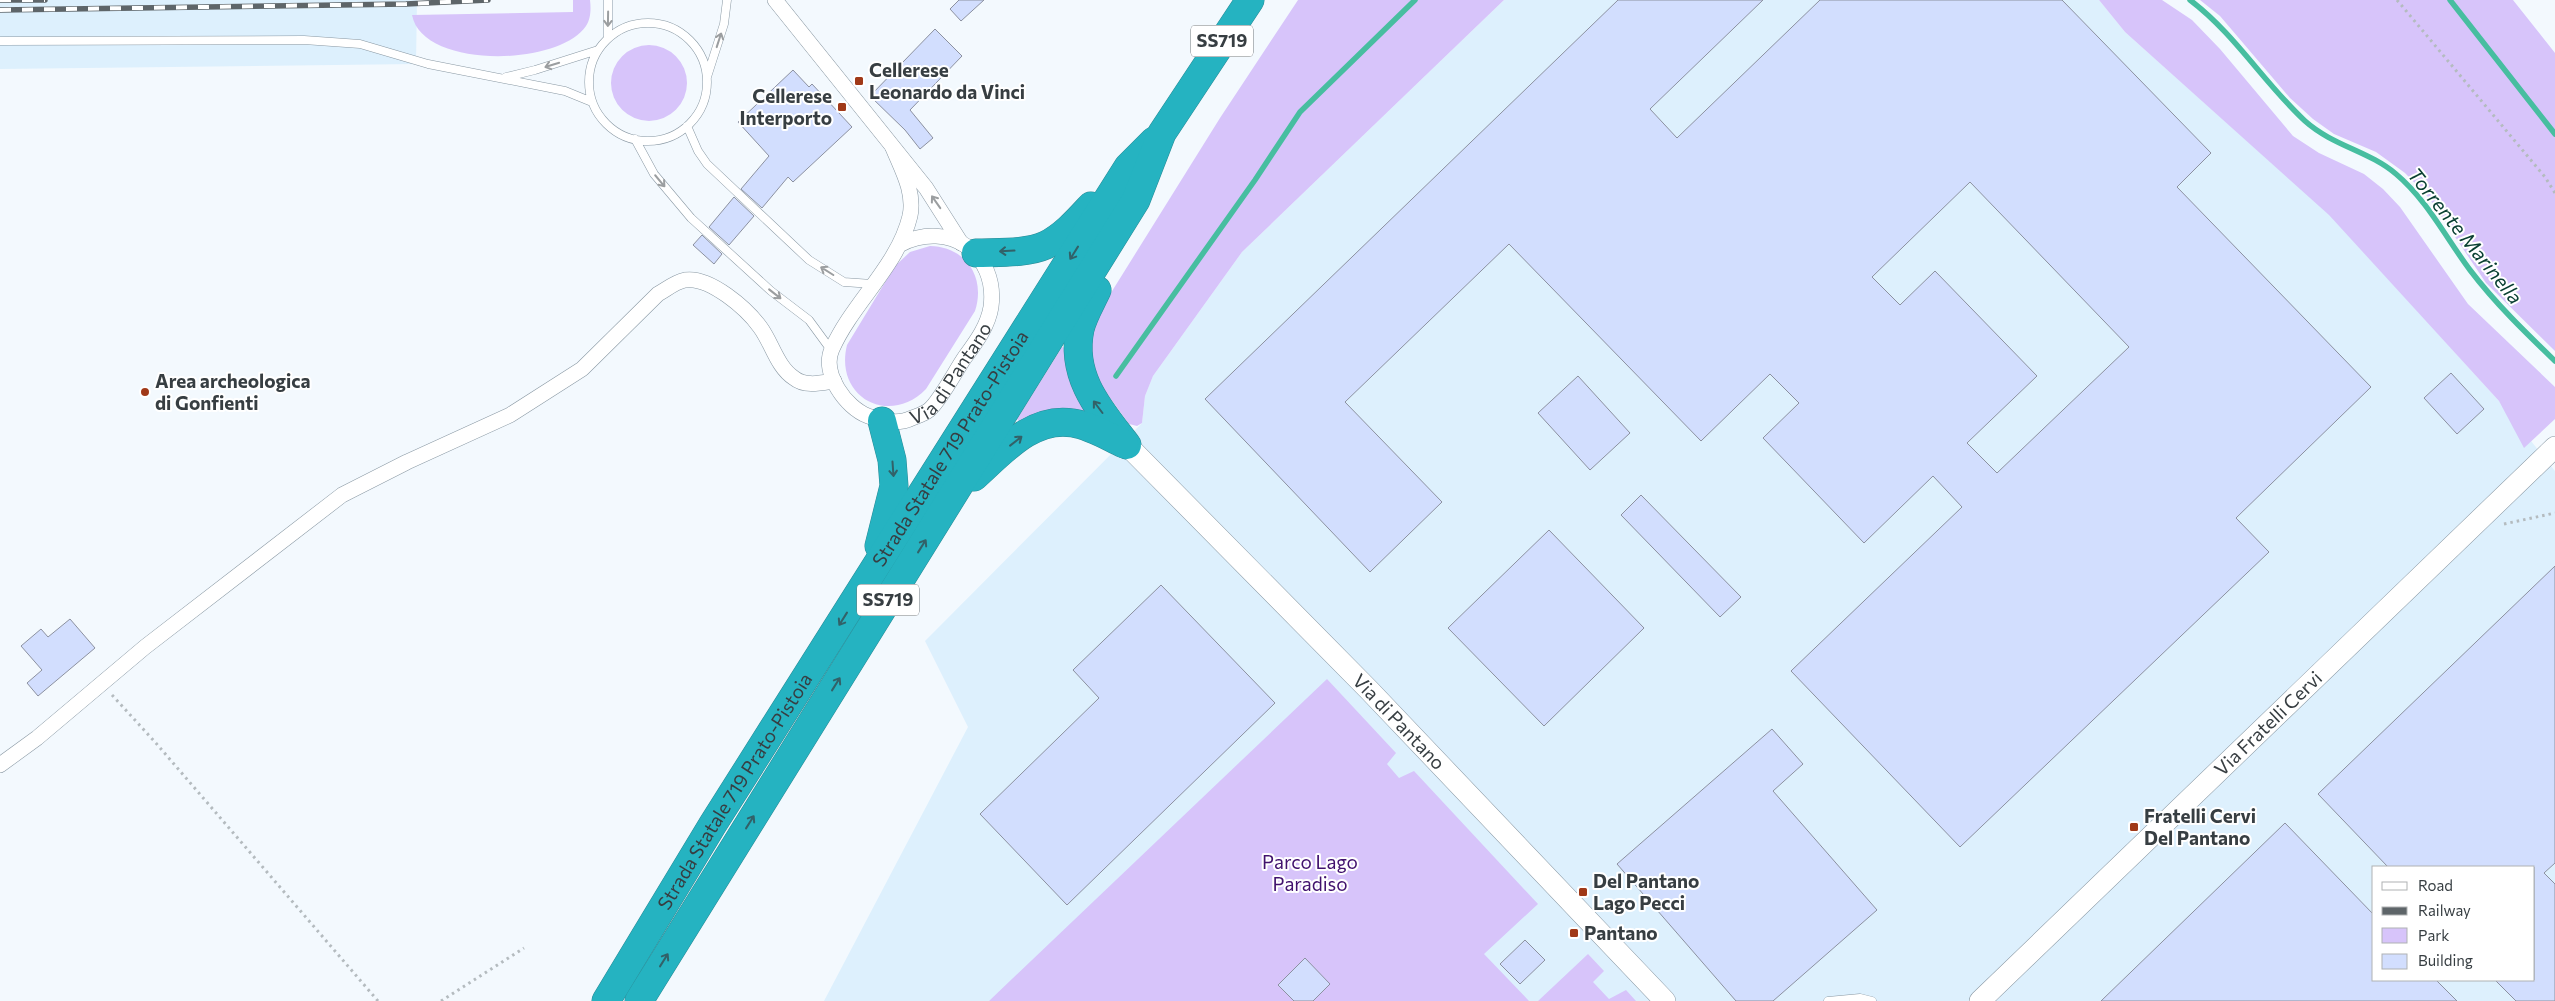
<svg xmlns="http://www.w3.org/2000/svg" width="2555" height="1001" viewBox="0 0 2555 1001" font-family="Commissioner,sans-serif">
  <rect width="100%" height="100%" fill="#f3f9fe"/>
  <path fill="#ddf0fd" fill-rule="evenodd" d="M 0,0 L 417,0 L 416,64 L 0,69 Z
    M 1504,0 L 2099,0 L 2125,32 L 2329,214 L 2499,401 L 2555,471 L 2555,1001 L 824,1001 L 968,727 L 925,641 L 1142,423 L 1145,396 L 1153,376 L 1242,252 ZM 2374,867 L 2534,867 L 2534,980 L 2374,980 Z"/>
  <path fill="#d7c4fa" d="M 573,0 L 590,0 C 591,8 591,19 586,26 C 558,67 422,69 412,15 L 573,12 Z
    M 1298,0 L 1504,0 L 1242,252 L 1153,376 L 1145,396 L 1142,423 L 1137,426 L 1129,424 L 1087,366 L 1094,320 L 1220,118 Z
    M 2099,0 L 2162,0 L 2192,20 L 2220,49 L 2293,136 L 2319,153 L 2364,174 L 2383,189 L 2400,207 L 2468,304 L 2555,387 L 2555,419 L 2524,448 L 2499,401 L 2329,215 L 2125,32 Z
    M 2200,0 L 2513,0 L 2555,53 L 2555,351 L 2486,283 L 2429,198 L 2405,173 L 2376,152 L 2334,134 L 2313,119 L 2290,98 L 2220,16 Z
    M611 83a38 38 0 1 1 76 0a38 38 0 1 1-76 0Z
    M 930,246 C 966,247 986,277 975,311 L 926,389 C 889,427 834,397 847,345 L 895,266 L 910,252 Z
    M 1062,347 L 1066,348 L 1090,412 L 1020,423 L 1017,419 Z
    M 1327,679 L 1396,753 L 1387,764 L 1399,778 L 1414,771 L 1538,904 L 1484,954 L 1529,1001 L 989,1001 Z
    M 1588,954 L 1604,971 L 1593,982 L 1609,999 L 1626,990 L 1636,1001 L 1538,1001 Z"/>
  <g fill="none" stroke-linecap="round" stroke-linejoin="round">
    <path stroke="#47bea0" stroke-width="5.5" d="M 2190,0 C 2235,34 2264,83 2305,121 C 2333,146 2369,151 2396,174 C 2427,200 2446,238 2470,270 C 2495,303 2525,332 2555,361
      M 2450,0 L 2555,134
      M 1116,376 L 1255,180 L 1300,112 L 1415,0"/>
  </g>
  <path fill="#d2defe" stroke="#8c91a0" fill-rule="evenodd" d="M 959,0 L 984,0 L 961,21 L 950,9 Z
    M 1618,0 L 1763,0 L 1650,109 L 1677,138 L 1820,0 L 2062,0 L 2211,153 L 2177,187 L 2371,387 L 2236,518 L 2269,552 L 1960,847 L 1791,671 L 1962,507 L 1933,476 L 1864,543 L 1763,438 L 1799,403 L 1770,374 L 1701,441 L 1509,244 L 1345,402 L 1442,502 L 1370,572 L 1205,399 ZM 1970,182 L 2129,347 L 1997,473 L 1967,443 L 2037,376 L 1935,271 L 1900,305 L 1872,277 Z
    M 935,29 L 962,56 L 910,110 L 933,138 L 920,149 L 905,130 L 870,96 Z
    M 793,70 L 809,87 L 812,84 L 852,127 L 793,182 L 788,177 L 762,208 L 741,189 L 769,156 L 738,122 Z
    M 734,197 L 754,216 L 729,245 L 709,227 Z
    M 702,235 L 722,254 L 714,264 L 693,245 Z
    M 2451,373 L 2484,409 L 2457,434 L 2424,398 Z
    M 1578,376 L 1630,433 L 1590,470 L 1538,413 Z
    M 1641,495 L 1741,597 L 1720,617 L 1621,515 Z
    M 1549,530 L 1644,628 L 1544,726 L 1448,628 Z
    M 2555,566 L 2555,863 L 2544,873 L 2555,884 L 2555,1001 L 2516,1001 L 2495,980 L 2534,980 L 2534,867 L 2388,867 L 2318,794 Z
    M 1161,585 L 1275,703 L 1067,905 L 980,814 L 1099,698 L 1073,670 Z
    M 70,619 L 95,648 L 38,696 L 27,683 L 42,670 L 21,646 L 41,629 L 48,637 Z
    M 1772,729 L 1803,764 L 1773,791 L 1877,910 L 1773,1001 L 1736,1001 L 1617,864 Z
    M 2285,823 L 2374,915 L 2374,980 L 2436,980 L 2457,1001 L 2101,1001 Z
    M 1525,940 L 1545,960 L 1520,984 L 1500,964 Z
    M 1305,958 L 1330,984 L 1313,1001 L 1294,1001 L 1278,985 Z"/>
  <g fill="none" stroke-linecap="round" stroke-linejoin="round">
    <defs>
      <path id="lane" d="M 608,0 L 608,38
        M589 82a59 59 0 1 1 118 0a59 59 0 1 1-118 0Z
        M 0,41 L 304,40 L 360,44 L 428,64 L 565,91 L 592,102
        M 506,77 L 535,70 L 598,50
        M 707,77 L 724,24 L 727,0
        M 687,126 L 698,151 L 707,164 L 809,260 L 844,282 L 872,284
        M 635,139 L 654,174 L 691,218 L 771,291 L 809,320 L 831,350
        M 1828,1001 L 1860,998 L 1872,1001"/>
      <g id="street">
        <path d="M 775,0 L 926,188 L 961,243"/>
        <path id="s1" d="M 893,148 C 902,170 915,192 910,216 C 898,266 853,302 832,349 C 821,373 846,408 868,416 C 881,421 898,425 912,418 C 917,416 924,414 929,410 C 940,401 956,370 965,357 C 976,342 988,326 991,307 C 998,253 949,220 901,244"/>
        <path d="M 0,765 L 37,738 L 145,647 L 342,495 L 407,462 L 510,415 L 582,369 L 658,294 C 667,289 675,282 685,280 C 710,276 747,309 760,327 C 772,343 777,367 794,378 C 805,387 821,383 834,381"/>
      </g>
      <g id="secondary">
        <path id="s2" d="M 1127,445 L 1369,690 L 1665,1001"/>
        <path id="s3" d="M 1980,1001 L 2555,447"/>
      </g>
      <g id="highway">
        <path d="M 976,253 C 998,252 1026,254 1046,245 C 1064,236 1078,220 1091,206"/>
        <path d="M 1097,290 C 1091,303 1083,316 1080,329 C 1070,377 1100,410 1127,445"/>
        <path d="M 974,477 C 1002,452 1032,416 1073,423 C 1091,426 1107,436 1124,444"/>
        <path d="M 879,546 L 894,486 L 892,460 L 882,421"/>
        <path id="s4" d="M 606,1001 L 713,824 L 1128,167 L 1154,141"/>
        <path d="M 639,1001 L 1136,200 L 1162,133 L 1250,0"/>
      </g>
    </defs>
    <use href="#lane" stroke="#8998a3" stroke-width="9"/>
    <use href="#street" stroke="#8998a3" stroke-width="16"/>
    <use href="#secondary" stroke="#8998a3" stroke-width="22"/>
    <use href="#highway" stroke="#2b8a95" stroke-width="29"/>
    <path stroke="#b4bbbf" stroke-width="3" stroke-dasharray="2.5 4" stroke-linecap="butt" d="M 2397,0 L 2545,177 L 2555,193
      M 2504,524 L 2555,513
      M 112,695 L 155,742 L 378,1001
      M 441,1001 L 524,948"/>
    <use href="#lane" stroke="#fff" stroke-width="8"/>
    <use href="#street" stroke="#fff" stroke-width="15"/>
    <use href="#secondary" stroke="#fff" stroke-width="21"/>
    <use href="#highway" stroke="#25b3c1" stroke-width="28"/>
    <defs>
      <path id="rail" d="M 0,0 L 45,0
        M 0,10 L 406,4 L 488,0"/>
    </defs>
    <use href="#rail" stroke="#5e6569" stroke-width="5.5"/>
    <use href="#rail" stroke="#fff" stroke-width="4" stroke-dasharray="11" stroke-linecap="butt"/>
  </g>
  <defs><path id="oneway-shaft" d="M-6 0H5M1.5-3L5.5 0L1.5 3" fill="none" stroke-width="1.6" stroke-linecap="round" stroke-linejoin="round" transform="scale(1.25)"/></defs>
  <g stroke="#9b9ea0">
    <use href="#oneway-shaft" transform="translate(608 19) rotate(91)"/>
    <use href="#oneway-shaft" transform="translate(719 40) rotate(-72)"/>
    <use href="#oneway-shaft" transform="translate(552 65) rotate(163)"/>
    <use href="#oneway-shaft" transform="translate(660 181) rotate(50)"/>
    <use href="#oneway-shaft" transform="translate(936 202) rotate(-125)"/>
    <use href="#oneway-shaft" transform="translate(827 271) rotate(-148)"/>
    <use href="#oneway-shaft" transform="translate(775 294) rotate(38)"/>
  </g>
  <g stroke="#326168">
    <use href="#oneway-shaft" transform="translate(1007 251) rotate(177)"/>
    <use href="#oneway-shaft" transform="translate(1074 253) rotate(122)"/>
    <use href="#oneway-shaft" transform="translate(1098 407) rotate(-127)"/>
    <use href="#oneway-shaft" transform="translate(1016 441) rotate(-38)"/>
    <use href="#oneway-shaft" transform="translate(893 469) rotate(86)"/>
    <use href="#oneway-shaft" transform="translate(922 546) rotate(-58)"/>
    <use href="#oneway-shaft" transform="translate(843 619) rotate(122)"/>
    <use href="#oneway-shaft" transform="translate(836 684) rotate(-58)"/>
    <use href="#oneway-shaft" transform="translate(750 822) rotate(-58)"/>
    <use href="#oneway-shaft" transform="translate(664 960) rotate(-58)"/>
  </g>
  <g fill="#a03918" stroke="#fff" stroke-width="2">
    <rect x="854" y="76" width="10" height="10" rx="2.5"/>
    <rect x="837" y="102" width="10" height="10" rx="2.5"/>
    <circle cx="145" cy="392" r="5"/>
    <rect x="2129" y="822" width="10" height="10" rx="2.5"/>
    <rect x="1578" y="887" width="10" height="10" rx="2.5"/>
    <rect x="1569" y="928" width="10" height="10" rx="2.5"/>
  </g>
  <g text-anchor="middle" stroke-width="4" stroke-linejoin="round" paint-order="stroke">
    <g fill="#fff" stroke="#73787b" stroke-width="1">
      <rect x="1191" y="25.5" width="62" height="31" rx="4"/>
      <rect x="857" y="584.5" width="62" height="31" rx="4"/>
    </g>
    <g font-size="18" font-weight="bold" fill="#373e42">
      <text x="1222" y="47">SS719</text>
      <text x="888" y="606">SS719</text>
    </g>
    <g font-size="19" font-weight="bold" fill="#373e42" stroke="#fff" text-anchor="start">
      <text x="869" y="77">Cellerese<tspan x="869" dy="22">Leonardo da Vinci</tspan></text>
      <text x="832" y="103" text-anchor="end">Cellerese<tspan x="832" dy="22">Interporto</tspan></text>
      <text x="155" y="388">Area archeologica<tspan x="155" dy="22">di Gonfienti</tspan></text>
      <text x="2144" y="823">Fratelli Cervi<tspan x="2144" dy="22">Del Pantano</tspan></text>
      <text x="1593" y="888">Del Pantano<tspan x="1593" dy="22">Lago Pecci</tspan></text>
      <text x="1584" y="940">Pantano</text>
    </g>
    <g font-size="19" fill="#373e42" stroke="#fff">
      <text dy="7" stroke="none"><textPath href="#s1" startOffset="415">Via di Pantano</textPath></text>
      <text dy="7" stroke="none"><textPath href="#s4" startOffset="651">Strada Statale 719 Prato-Pistoia</textPath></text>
      <text dy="7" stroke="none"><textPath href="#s2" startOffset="388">Via di Pantano</textPath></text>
      <text dy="7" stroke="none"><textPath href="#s3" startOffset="400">Via Fratelli Cervi</textPath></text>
      <text dy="7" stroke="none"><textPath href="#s4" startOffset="246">Strada Statale 719 Prato-Pistoia</textPath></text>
    </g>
    <g font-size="19" fill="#41126e" stroke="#fff">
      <text x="1310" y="869">Parco Lago<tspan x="1310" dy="22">Paradiso</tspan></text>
    </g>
    <g font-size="20" font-style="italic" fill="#0a4033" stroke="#fff">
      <text transform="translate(2465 236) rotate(51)" y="7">Torrente Marinella</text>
    </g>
  </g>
  <rect x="2372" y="866" width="162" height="115" fill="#ffffff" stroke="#afb2b3"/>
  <rect x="2382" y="882" width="25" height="8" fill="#ffffff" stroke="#afb2b3"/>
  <text x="2418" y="891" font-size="15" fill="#373e42">Road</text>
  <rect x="2382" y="907" width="25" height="8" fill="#5e6569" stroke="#afb2b3"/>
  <text x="2418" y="916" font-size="15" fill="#373e42">Railway</text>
  <rect x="2382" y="928" width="25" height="15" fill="#d7c4fa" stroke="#afb2b3"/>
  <text x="2418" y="941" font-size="15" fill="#373e42">Park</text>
  <rect x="2382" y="954" width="25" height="15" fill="#d2defe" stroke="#afb2b3"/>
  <text x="2418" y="966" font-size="15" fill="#373e42">Building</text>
</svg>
